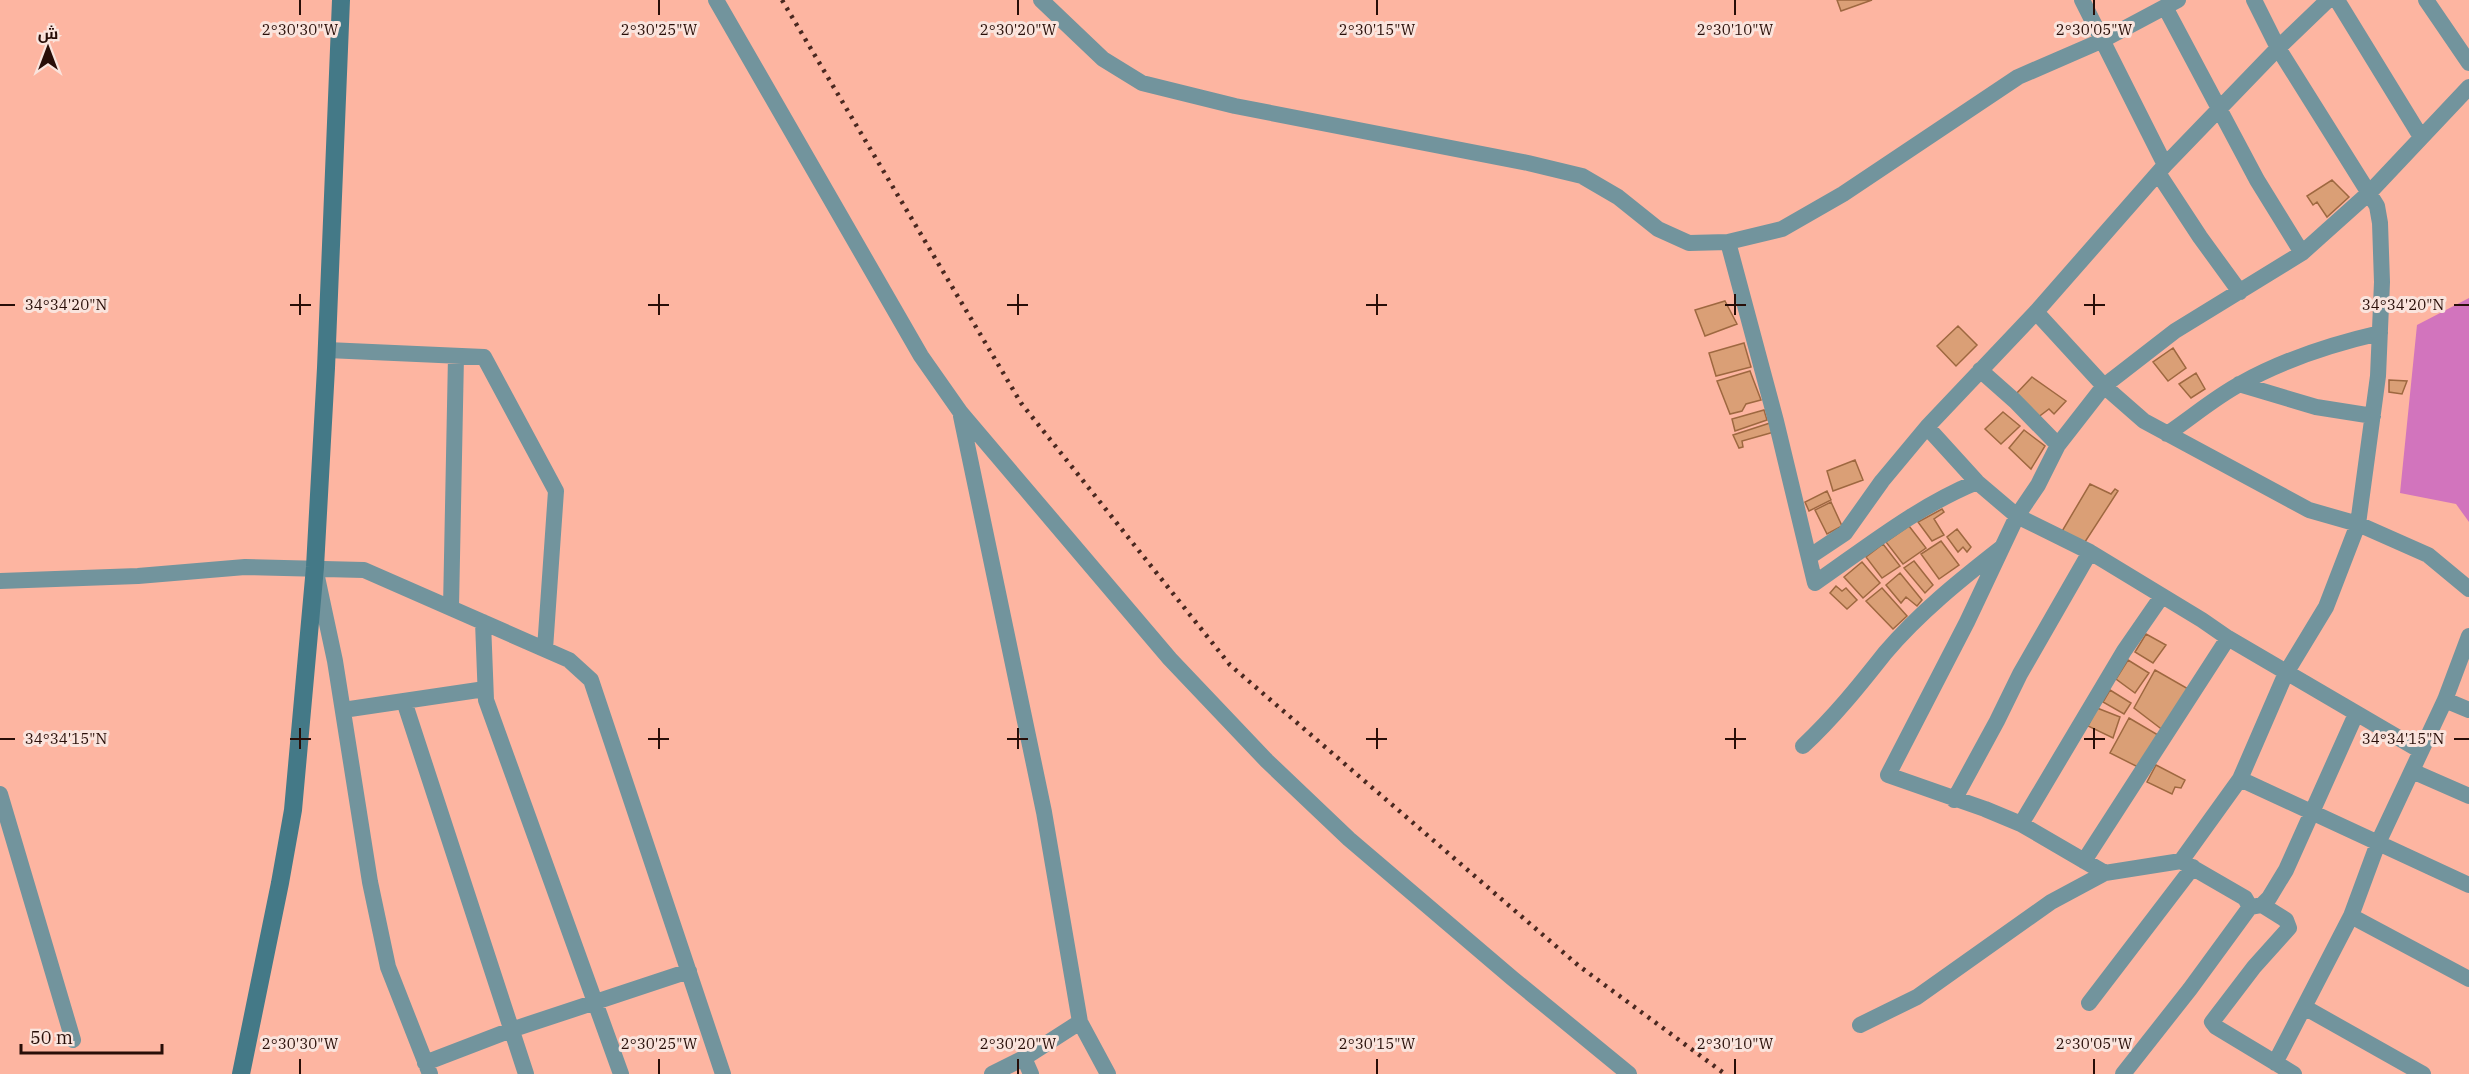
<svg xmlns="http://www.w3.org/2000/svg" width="2469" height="1074" viewBox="0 0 2469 1074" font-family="'IBM Plex Serif',Cairo,serif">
  <rect width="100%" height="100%" fill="#fdb5a1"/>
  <path fill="#d274bd" d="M 2469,298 L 2469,522 L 2456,504 L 2400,493 L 2417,325 Z"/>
  <path fill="#da9f76" stroke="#9e6840" stroke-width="1.5" d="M 1837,0 L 1872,0 L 1841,11 Z
    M 2332,180 L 2349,197 L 2327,217 L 2317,202 L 2313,205 L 2307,196 Z
    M 1725,301 L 1737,324 L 1705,336 L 1695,310 Z
    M 1958,326 L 1977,345 L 1956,366 L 1937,346 Z
    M 1744,343 L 1751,367 L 1716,376 L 1709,353 Z
    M 2173,348 L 2186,368 L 2168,381 L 2153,362 Z
    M 1750,371 L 1761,400 L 1746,404 L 1742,411 L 1730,414 L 1717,381 Z
    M 2196,373 L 2205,389 L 2191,398 L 2179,384 Z
    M 2032,377 L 2066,401 L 2054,414 L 2049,409 L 2037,418 L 2015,395 Z
    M 2389,380 L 2407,381 L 2402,394 L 2389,392 Z
    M 1764,410 L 1767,420 L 1735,431 L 1732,419 Z
    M 2003,412 L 2020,426 L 2001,444 L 1985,429 Z
    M 1770,423 L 1774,432 L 1742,441 L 1743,447 L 1739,448 L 1733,435 Z
    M 2024,430 L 2045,446 L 2031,469 L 2009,448 Z
    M 1855,460 L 1863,480 L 1833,491 L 1827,471 Z
    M 2090,484 L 2111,494 L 2115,489 L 2118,491 L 2083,545 L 2061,533 Z
    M 1827,491 L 1831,500 L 1809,511 L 1805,502 Z
    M 1831,502 L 1842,526 L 1827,534 L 1815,510 Z
    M 1942,509 L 1944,512 L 1934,519 L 1944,535 L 1932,541 L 1918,522 Z
    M 1909,526 L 1926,548 L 1903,564 L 1886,542 Z
    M 1957,529 L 1971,547 L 1967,552 L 1963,547 L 1958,552 L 1947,537 Z
    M 1941,541 L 1959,565 L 1939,579 L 1921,554 Z
    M 1883,544 L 1900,566 L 1882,578 L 1866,557 Z
    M 1914,561 L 1933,585 L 1925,593 L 1904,568 Z
    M 1862,562 L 1880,583 L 1863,598 L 1844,577 Z
    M 1900,573 L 1922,600 L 1917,606 L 1906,597 L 1901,603 L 1886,585 Z
    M 1836,586 L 1842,591 L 1846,588 L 1857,600 L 1847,609 L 1830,593 Z
    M 1882,588 L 1907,616 L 1893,629 L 1866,601 Z
    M 2146,634 L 2166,645 L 2153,663 L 2135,652 Z
    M 2128,660 L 2149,673 L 2135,693 L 2116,679 Z
    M 2155,670 L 2190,690 L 2164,731 L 2134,708 Z
    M 2110,690 L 2131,703 L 2124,714 L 2103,702 Z
    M 2097,708 L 2120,717 L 2113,738 L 2088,726 Z
    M 2129,718 L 2158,735 L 2138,767 L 2110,753 Z
    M 2156,765 L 2185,780 L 2181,788 L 2175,787 L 2172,794 L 2147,782 Z"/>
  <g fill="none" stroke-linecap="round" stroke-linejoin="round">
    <path stroke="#72949d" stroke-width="16" d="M 716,0 L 921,356 L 961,413 L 1170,659 L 1267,761 L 1349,839 L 1512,978 L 1629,1074
      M 1041,0 L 1103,59 L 1142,83 L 1235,106 L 1528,163 L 1582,176 L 1618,197 L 1658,229 L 1689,243 L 1728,242 L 1782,229 L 1843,194 L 2018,77 L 2101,41 L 2178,0
      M 2082,0 L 2165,165
      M 2337,0 L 2421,137
      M 2426,0 L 2469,63
      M 2165,7 L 2257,180 L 2302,253
      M 2158,173 L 2200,237 L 2240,292
      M 1728,242 L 1776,421 L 1815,583 C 1867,547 1918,506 1977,482
      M 2036,312 L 2104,386 L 2144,421 L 2309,510 L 2358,524 L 2428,555 L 2469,589
      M 327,350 L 484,357 L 556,491 L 545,649
      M 1980,370 L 2015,401 L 2058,445
      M 2239,384 L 2316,407 L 2373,416
      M 961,416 L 1044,812 L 1080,1022 L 1108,1074
      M 1927,427 L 1977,482 L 2017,516 L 2090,552 L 2202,620 L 2228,638 L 2421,751
      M 2167,434 C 2191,418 2214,398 2240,384 C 2283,360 2332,344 2380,333
      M 1809,557 L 1845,533 L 1882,481 L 1927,427 L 2036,312 L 2165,165 L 2278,48 L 2328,0
      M 317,577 L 335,661 L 370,882 L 388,967 L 430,1074
      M 0,581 L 138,576 L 245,567 L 364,570 L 569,660 L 591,680 L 723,1074
      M 451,608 L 456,356
      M 483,622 L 486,700 L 621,1074
      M 2445,700 L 2469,710
      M 404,701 L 526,1074
      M 343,710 L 485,689
      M 1803,746 C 1834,717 1859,686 1885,653 C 1919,613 1960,580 2001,548
      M 2412,771 L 2469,796
      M 2240,779 L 2469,885
      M 0,794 L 73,1040
      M 1954,800 L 1997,721 L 2020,674 L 2090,552
      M 2021,824 L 2124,651 L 2162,596
      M 2084,861 L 2228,638
      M 2181,861 L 2240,779 L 2286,673 L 2326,607 L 2358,524 L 2378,376 L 2382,282 L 2380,223 L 2377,206 L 2278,48 L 2254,0
      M 2105,873 L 2021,824 L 1985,809 L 1888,775 L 1967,622 L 2017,516 L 2038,485 L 2058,445 L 2104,386 L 2175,331 L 2302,253 L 2370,192 L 2469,87
      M 2262,905 L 2286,920 L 2289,928 L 2254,967 L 2212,1022 L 2216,1027 L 2294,1074
      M 2251,907 L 2262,905 L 2269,898 L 2286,870 L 2356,714
      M 2351,916 L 2469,979
      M 2089,1003 L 2193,867
      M 2304,1007 L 2423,1074
      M 1860,1025 L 1917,997 L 2051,902 L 2105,873 L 2181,861 L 2245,898 L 2250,907 L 2190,989 L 2123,1074
      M 1024,1058 L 1080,1022
      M 425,1063 L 511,1030 L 689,971
      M 2275,1063 L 2351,916 L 2378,843 L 2445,700 L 2469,636
      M 992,1074 L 1024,1058 L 1031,1074"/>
    <path stroke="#447987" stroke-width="18" d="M 241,1074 L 280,883 L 293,810 L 315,567 L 326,368 L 341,0"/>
    <path stroke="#4a2820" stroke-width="4.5" stroke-dasharray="3 6" stroke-linecap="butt" d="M 782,0 L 1021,403 L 1230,665 L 1579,966 L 1725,1074"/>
  </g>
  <path fill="none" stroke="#280e08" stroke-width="2" d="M 300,0 L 300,15M 659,0 L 659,15M 1018,0 L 1018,15M 1377,0 L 1377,15M 1735,0 L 1735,15M 2094,0 L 2094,15M 300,294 L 300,315M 659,294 L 659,315M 1018,294 L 1018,315M 1377,294 L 1377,315M 1735,294 L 1735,315M 2094,294 L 2094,315M 0,305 L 15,305M 290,305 L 311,305M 648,305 L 669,305M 1007,305 L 1028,305M 1366,305 L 1387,305M 1725,305 L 1746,305M 2084,305 L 2105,305M 2454,305 L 2469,305M 300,728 L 300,749M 659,728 L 659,749M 1018,728 L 1018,749M 1377,728 L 1377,749M 1735,728 L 1735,749M 2094,728 L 2094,749M 0,739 L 15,739M 290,739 L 311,739M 648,739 L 669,739M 1007,739 L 1028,739M 1366,739 L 1387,739M 1725,739 L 1746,739M 2084,739 L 2105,739M 2454,739 L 2469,739M 300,1059 L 300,1074M 659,1059 L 659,1074M 1018,1059 L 1018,1074M 1377,1059 L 1377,1074M 1735,1059 L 1735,1074M 2094,1059 L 2094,1074"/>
  <g font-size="15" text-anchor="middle" fill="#280e08" stroke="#fae4dd" stroke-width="6" stroke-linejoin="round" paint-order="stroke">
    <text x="300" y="35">2°30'30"W</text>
    <text x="659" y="35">2°30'25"W</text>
    <text x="1018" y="35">2°30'20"W</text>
    <text x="1377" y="35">2°30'15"W</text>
    <text x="1735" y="35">2°30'10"W</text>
    <text x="2094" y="35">2°30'05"W</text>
    <text x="66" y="310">34°34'20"N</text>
    <text x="2403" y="310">34°34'20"N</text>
    <text x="66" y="744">34°34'15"N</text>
    <text x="2403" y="744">34°34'15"N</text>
    <text x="300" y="1049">2°30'30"W</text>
    <text x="659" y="1049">2°30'25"W</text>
    <text x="1018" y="1049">2°30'20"W</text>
    <text x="1377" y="1049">2°30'15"W</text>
    <text x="1735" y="1049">2°30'10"W</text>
    <text x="2094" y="1049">2°30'05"W</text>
  </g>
  <g transform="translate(48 48)" stroke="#fae4dd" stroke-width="4.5" paint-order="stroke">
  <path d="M0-4.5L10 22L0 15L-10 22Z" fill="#280e08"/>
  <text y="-9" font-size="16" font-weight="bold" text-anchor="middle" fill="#280e08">ش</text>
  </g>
  <path d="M21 1044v9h141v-9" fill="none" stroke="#280e08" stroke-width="3"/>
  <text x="30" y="1044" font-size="18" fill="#280e08" stroke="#fae4dd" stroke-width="4.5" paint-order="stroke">50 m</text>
</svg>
